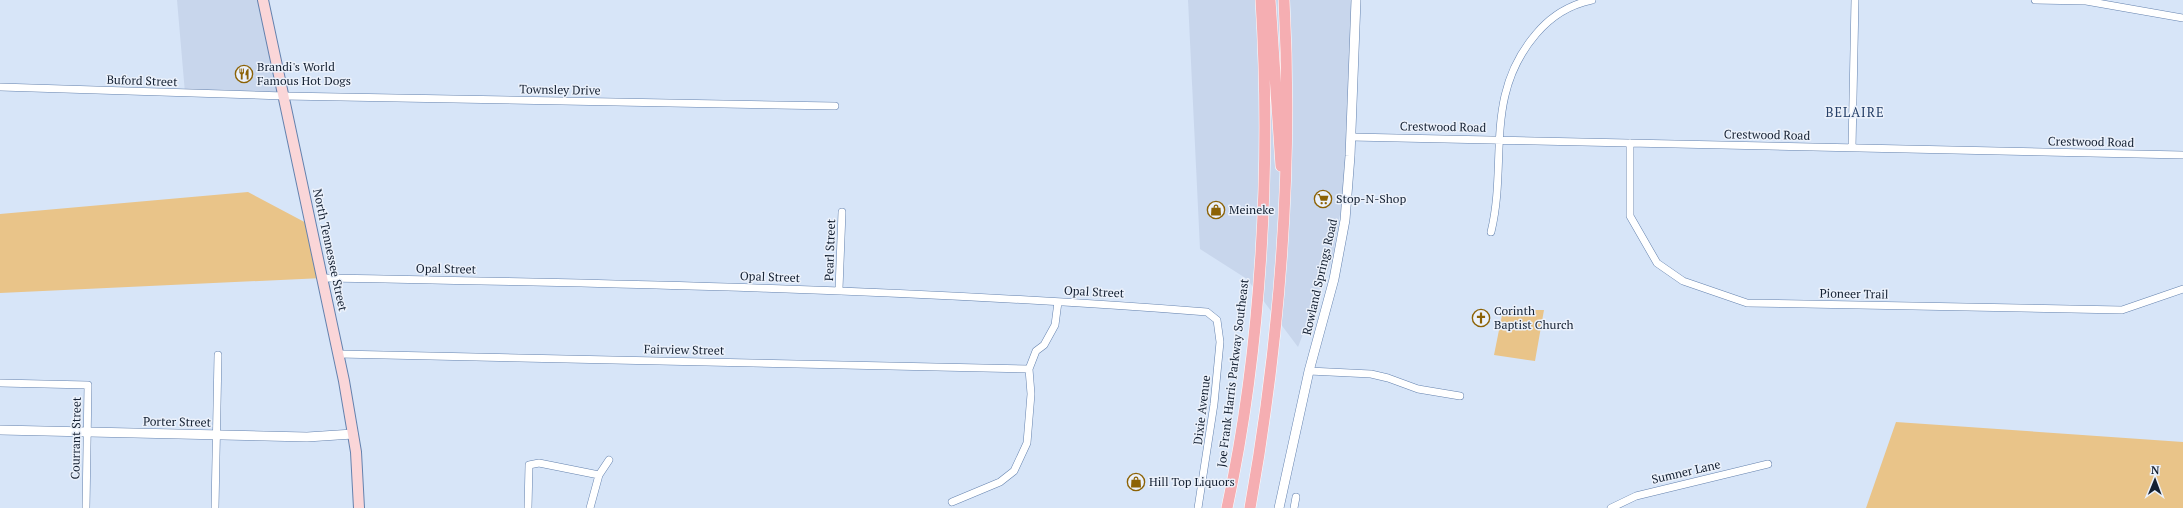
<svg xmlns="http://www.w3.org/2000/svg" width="2183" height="508" viewBox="0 0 2183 508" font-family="'PT Serif',serif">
  <rect width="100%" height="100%" fill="#d7e5f8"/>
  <path fill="#c8d6ec" d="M 177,0 L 264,0 L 284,96 L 185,93 Z
    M 1188,0 L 1352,0 L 1345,186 L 1332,260 L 1298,347 L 1247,279 L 1200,249 Z"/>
  <path fill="#e9c489" d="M 248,192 L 312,226 L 323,278 L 0,293 L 0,214 Z
    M 1503,310 L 1544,310 L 1535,361 L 1494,355 Z
    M 1896,422 L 2183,442 L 2183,508 L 1866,508 Z"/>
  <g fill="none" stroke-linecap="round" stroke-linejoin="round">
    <defs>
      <path id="minor" d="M 2035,0 L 2086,1 L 2183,18
        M 0,87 L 284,96 L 835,106
        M 1351,137 L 2183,155
        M 1630,143 L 1630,216 L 1657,263 L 1683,281 L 1747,303 L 2122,310 L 2183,289
        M 1852,148 L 1855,0
        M 1491,232 C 1508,162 1483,96 1536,34 C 1551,16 1568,5 1592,0
        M 323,278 C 618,283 913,289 1207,312 L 1217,320 L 1220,342 L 1214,404 L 1198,508
        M 839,289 L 842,212
        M 339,354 L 1029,369
        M 1309,371 L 1371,374 L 1388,378 L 1418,389 L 1460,396
        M 0,383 L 88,385 L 86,508
        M 952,502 L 1000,482 L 1014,471 L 1027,443 L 1031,394 L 1029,369 L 1036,351 L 1044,345 L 1055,325 L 1058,302
        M 215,508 L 218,355
        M 528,508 L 529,465 L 539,463 L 599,475
        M 590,508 L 599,475 L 609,460
        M 1294,508 L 1296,497
        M 1611,508 L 1636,496 L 1768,464"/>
      <path id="tertiary" d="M 0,430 L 307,437 L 353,434
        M 1279,508 L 1309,371 L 1334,279 L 1345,220 L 1350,156 L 1356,0"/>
      <path id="secondary" d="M 263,0 L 344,381 L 356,452 L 359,508"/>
      <path id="primary" d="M 1270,0 L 1281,166
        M 1227,508 C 1262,346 1271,165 1261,0
        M 1250,508 C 1280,340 1293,170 1284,0"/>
    </defs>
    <use href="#minor" stroke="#6482ae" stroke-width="8"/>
    <use href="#tertiary" stroke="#6482ae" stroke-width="10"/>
    <use href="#secondary" stroke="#6482ae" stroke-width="12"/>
    <use href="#primary" stroke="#fff" stroke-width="12"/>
    <use href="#minor" stroke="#fff" stroke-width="7"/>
    <use href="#tertiary" stroke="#fff" stroke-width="9"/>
    <use href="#secondary" stroke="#fad6d8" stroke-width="10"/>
    <use href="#primary" stroke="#f5aeb2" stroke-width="11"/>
  </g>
  <defs>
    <symbol id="restaurant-ring" viewBox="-11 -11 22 22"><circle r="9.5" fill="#ebf1fb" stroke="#8c6205" stroke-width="1.5"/><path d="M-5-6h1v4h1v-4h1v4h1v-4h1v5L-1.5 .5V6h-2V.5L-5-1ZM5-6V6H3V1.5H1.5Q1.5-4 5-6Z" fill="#8c6205"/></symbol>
    <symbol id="supermarket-ring" viewBox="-11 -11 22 22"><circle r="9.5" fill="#ebf1fb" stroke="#8c6205" stroke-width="1.5"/><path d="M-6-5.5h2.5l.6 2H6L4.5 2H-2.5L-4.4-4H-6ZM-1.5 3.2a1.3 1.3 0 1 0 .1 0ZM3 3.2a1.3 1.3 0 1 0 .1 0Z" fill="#8c6205"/></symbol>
    <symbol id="shop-ring" viewBox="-11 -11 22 22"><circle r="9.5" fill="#ebf1fb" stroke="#8c6205" stroke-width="1.5"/><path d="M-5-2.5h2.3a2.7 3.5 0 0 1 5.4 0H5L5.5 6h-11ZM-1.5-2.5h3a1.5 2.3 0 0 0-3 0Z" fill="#8c6205"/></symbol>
    <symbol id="church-ring" viewBox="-11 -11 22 22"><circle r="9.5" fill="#ebf1fb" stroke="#8c6205" stroke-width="1.5"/><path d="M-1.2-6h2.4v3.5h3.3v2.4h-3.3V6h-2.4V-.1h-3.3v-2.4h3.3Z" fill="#8c6205"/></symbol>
  </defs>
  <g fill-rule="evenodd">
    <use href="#restaurant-ring" x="234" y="64" width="20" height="20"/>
    <use href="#supermarket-ring" x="1313" y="189" width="20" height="20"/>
    <use href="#shop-ring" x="1206" y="200" width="20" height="20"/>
    <use href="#church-ring" x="1471" y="308" width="20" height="20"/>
    <use href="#shop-ring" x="1126" y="472" width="20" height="20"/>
  </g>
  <g text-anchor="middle" stroke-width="3" stroke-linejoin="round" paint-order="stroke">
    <g font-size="12" fill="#142032" stroke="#ebf1fb" text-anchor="start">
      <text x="257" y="71">Brandi's World<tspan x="257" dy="14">Famous Hot Dogs</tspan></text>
      <text x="1336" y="203">Stop-N-Shop</text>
      <text x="1229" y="214">Meineke</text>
      <text x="1494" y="315">Corinth<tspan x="1494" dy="14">Baptist Church</tspan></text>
      <text x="1149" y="486">Hill Top Liquors</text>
    </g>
    <g font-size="12" fill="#142032" stroke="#ebf1fb">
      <text transform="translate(142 81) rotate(2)" y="4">Buford Street</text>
      <text transform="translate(560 90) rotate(1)" y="4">Townsley Drive</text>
      <text transform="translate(1443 127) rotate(1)" y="4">Crestwood Road</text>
      <text transform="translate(1767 135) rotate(1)" y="4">Crestwood Road</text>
      <text transform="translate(2091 142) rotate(1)" y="4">Crestwood Road</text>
      <text transform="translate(330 250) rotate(78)" y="4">North Tennessee Street</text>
      <text transform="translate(830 250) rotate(-88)" y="4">Pearl Street</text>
      <text transform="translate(446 269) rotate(1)" y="4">Opal Street</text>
      <text transform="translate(770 277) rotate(2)" y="4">Opal Street</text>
      <text transform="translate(1320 277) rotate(-77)" y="4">Rowland Springs Road</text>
      <text transform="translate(1094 292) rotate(3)" y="4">Opal Street</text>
      <text transform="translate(1854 294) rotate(1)" y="4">Pioneer Trail</text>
      <text transform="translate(684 350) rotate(1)" y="4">Fairview Street</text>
      <text transform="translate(1233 373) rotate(-83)" y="4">Joe Frank Harris Parkway Southeast</text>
      <text transform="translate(1202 410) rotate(-83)" y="4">Dixie Avenue</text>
      <text transform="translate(177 422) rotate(1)" y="4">Porter Street</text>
      <text transform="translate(76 438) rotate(-89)" y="4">Courrant Street</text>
      <text transform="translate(1686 472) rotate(-13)" y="4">Sumner Lane</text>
    </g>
    <g font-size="13" letter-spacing="1" fill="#264068" stroke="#ebf1fb">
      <text x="1855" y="117">BELAIRE</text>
    </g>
  </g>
  <g transform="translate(2155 480) rotate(1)" stroke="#ebf1fb" stroke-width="3" paint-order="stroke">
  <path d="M0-3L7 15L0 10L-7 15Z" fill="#142032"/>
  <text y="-6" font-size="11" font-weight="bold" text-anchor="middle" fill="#142032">N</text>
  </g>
</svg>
